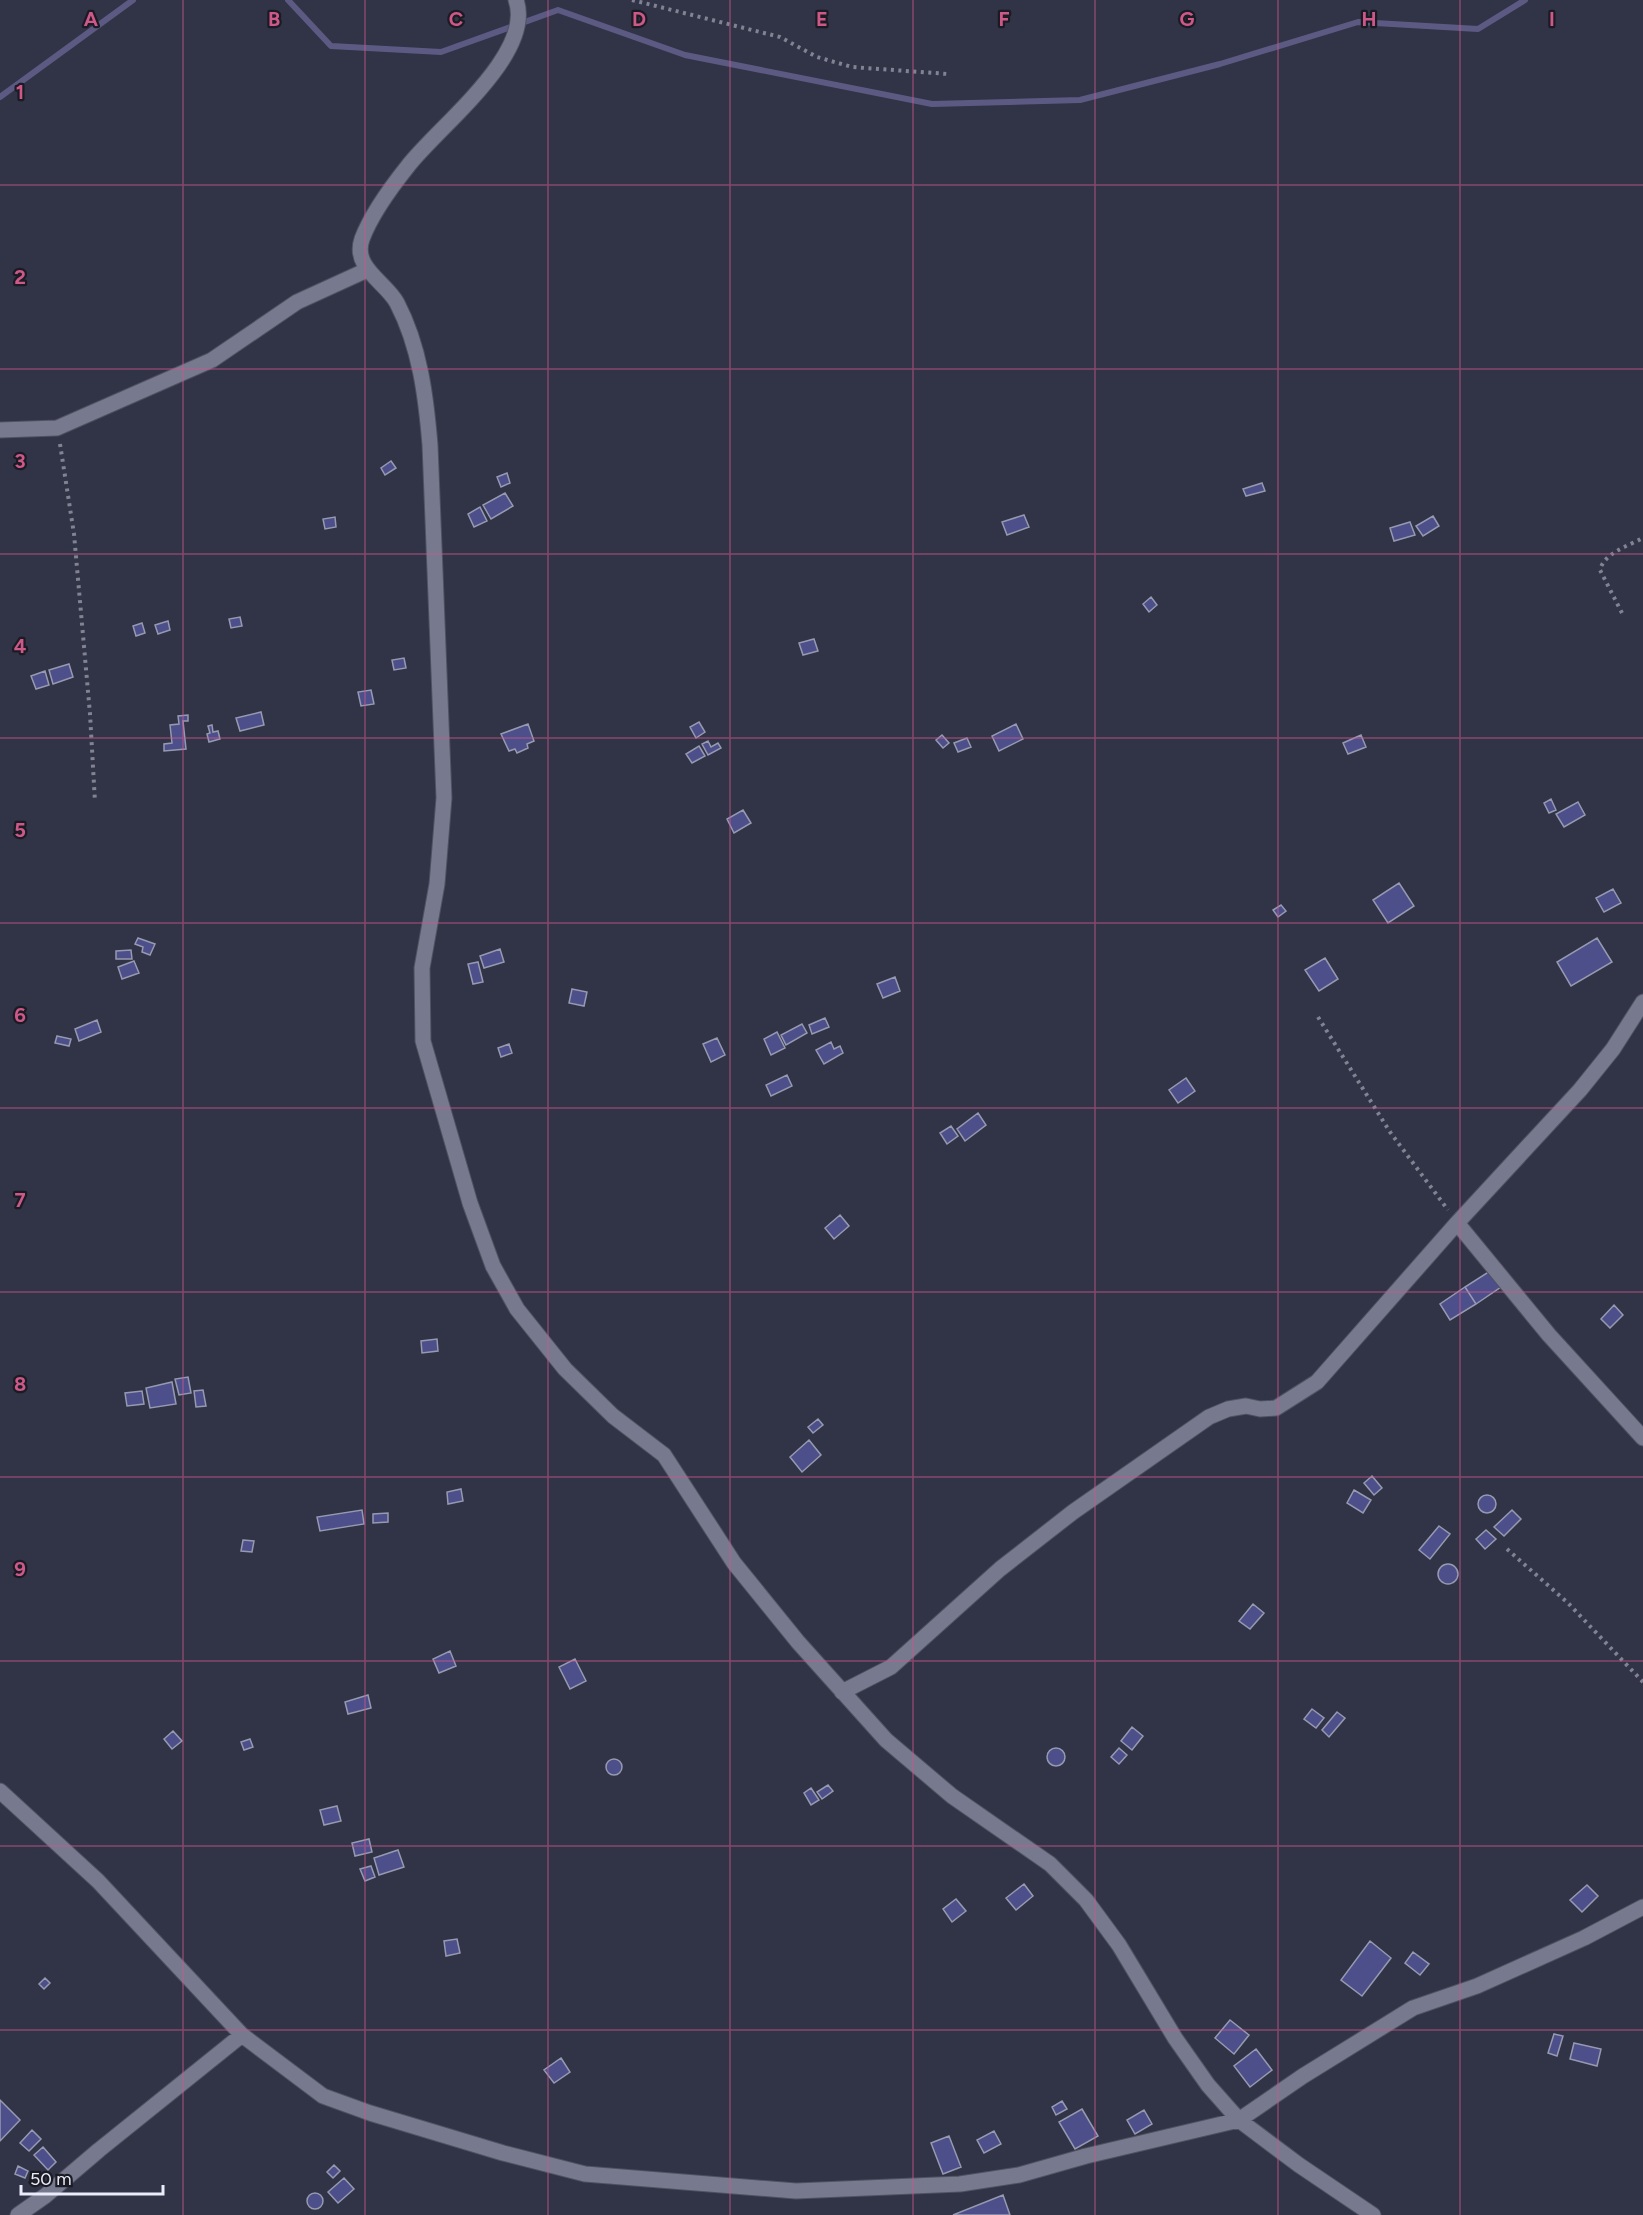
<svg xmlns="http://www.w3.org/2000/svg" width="1643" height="2215" viewBox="0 0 1643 2215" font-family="Figtree,sans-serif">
  <rect width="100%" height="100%" fill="#313346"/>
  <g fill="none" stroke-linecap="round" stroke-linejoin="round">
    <path stroke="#5c5a83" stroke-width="6" d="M 288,0 L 331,46 L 441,52 L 558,10 L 685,55 L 932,104 L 1080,100 L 1220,64 L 1358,22 L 1478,29 L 1525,0
      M 0,97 L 133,0"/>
  </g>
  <path fill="#4d4f8a" stroke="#9799b0" stroke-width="1.5" d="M 391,461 L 396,468 L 385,475 L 381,468 Z
    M 507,473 L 510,483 L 501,487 L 497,477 Z
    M 1262,483 L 1265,491 L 1246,496 L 1243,489 Z
    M 505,493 L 513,506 L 491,519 L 483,505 Z
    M 480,507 L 487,521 L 474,527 L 468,514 Z
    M 1024,515 L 1029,527 L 1007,535 L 1002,522 Z
    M 1433,516 L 1439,526 L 1423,536 L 1416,526 Z
    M 335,517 L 336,527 L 325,529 L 323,519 Z
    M 1410,522 L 1415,535 L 1394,541 L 1390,528 Z
    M 1151,597 L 1157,605 L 1149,612 L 1143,604 Z
    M 240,617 L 242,626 L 231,628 L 229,619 Z
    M 168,621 L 170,630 L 158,634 L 155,625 Z
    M 142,623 L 145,633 L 136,636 L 133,626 Z
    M 814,639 L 818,651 L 803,655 L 799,643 Z
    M 404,658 L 406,668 L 394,670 L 392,660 Z
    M 69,664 L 73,677 L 53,684 L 49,670 Z
    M 45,671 L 49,685 L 36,689 L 31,676 Z
    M 371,690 L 374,704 L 361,706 L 358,692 Z
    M 261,712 L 264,725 L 240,731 L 236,718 Z
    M 188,715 L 188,721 L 183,721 L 186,749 L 164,751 L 164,744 L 172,743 L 170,725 L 179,724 L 178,716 Z
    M 699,722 L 705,732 L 696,738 L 690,727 Z
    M 528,724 L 534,741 L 527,744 L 528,748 L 517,753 L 515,749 L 509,751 L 501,734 Z
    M 1016,724 L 1023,739 L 999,751 L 992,736 Z
    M 212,725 L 213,732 L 218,731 L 220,739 L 209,742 L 207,734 L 210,733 L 208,726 Z
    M 942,735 L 949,743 L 943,748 L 936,740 Z
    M 1361,735 L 1366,747 L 1348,754 L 1343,743 Z
    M 967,738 L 971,747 L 958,752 L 954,743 Z
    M 708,741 L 711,747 L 718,743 L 721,748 L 708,755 L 702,744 Z
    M 699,746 L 705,756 L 692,763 L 686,754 Z
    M 1551,799 L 1556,810 L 1549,813 L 1544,803 Z
    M 1578,802 L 1585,815 L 1564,827 L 1556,814 Z
    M 743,810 L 751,823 L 734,833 L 727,819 Z
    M 1399,883 L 1414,906 L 1388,923 L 1373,900 Z
    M 1613,889 L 1621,903 L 1604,912 L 1596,898 Z
    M 1281,905 L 1286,911 L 1278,917 L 1273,910 Z
    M 138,938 L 155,944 L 150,955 L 142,952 L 143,947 L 135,944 Z
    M 1597,938 L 1612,962 L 1571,986 L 1557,962 Z
    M 500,949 L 504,962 L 484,968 L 480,956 Z
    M 131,950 L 132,959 L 116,959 L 116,951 Z
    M 1325,958 L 1338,979 L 1319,991 L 1305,970 Z
    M 134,961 L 139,973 L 122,979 L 118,967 Z
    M 478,962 L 483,982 L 473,984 L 468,964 Z
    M 895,977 L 900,991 L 883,998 L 877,984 Z
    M 572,989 L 587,992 L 584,1006 L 569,1003 Z
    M 825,1018 L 829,1027 L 812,1034 L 809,1025 Z
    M 97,1020 L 101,1032 L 79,1041 L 75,1029 Z
    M 802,1024 L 807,1033 L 786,1045 L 781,1035 Z
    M 777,1032 L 785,1048 L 771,1055 L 764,1039 Z
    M 57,1036 L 71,1039 L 69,1046 L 55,1043 Z
    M 717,1038 L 725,1055 L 711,1062 L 703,1044 Z
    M 831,1042 L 834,1049 L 840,1046 L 843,1053 L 824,1064 L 816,1050 Z
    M 509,1044 L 512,1053 L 501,1057 L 498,1048 Z
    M 787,1075 L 792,1086 L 771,1096 L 766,1085 Z
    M 1186,1078 L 1195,1091 L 1178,1103 L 1169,1090 Z
    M 978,1113 L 986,1125 L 965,1141 L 957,1129 Z
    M 951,1126 L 958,1136 L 947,1144 L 940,1133 Z
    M 840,1215 L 849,1226 L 834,1239 L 825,1228 Z
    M 1490,1271 L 1501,1287 L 1476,1304 L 1465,1287 Z
    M 1465,1287 L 1476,1304 L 1450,1320 L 1440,1304 Z
    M 1614,1305 L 1623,1315 L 1610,1328 L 1601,1319 Z
    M 437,1339 L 438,1351 L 422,1353 L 421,1341 Z
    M 188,1377 L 191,1393 L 179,1395 L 175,1379 Z
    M 172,1382 L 176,1404 L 150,1408 L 146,1388 Z
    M 203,1390 L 206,1406 L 196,1407 L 194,1391 Z
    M 142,1391 L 144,1404 L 127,1406 L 125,1393 Z
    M 818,1419 L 823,1425 L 813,1433 L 808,1427 Z
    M 809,1440 L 821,1455 L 802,1472 L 790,1457 Z
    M 1372,1476 L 1382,1488 L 1374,1495 L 1364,1483 Z
    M 461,1489 L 463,1501 L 448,1504 L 447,1492 Z
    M 1354,1490 L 1371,1500 L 1363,1513 L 1347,1503 Z
    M1478 1504a9 9 0 1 1 18 0a9 9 0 1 1-18 0Z
    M 362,1510 L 364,1524 L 320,1531 L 317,1517 Z
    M 1512,1510 L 1521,1519 L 1504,1536 L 1494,1527 Z
    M 388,1513 L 388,1522 L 373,1523 L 373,1514 Z
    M 1439,1526 L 1450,1534 L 1430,1559 L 1419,1550 Z
    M 1486,1530 L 1496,1539 L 1485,1549 L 1476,1539 Z
    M 243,1540 L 254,1541 L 252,1552 L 241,1551 Z
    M1438 1574a10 10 0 1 1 20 0a10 10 0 1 1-20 0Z
    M 1253,1604 L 1264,1613 L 1250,1629 L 1239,1621 Z
    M 450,1651 L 456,1666 L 439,1673 L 433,1659 Z
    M 575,1659 L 586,1681 L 570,1689 L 559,1667 Z
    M 368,1695 L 371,1708 L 348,1714 L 345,1702 Z
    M 1312,1709 L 1324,1718 L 1316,1728 L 1304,1719 Z
    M 1337,1712 L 1345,1718 L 1329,1737 L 1322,1730 Z
    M 1132,1727 L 1143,1736 L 1132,1750 L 1121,1741 Z
    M 173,1731 L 182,1741 L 172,1749 L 164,1739 Z
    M 250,1739 L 253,1747 L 244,1750 L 241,1742 Z
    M 1119,1748 L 1127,1755 L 1119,1764 L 1111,1757 Z
    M1047 1757a9 9 0 1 1 18 0a9 9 0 1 1-18 0Z
    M606 1767a8 8 0 1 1 16 0a8 8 0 1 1-16 0Z
    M 828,1785 L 833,1791 L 822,1799 L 817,1792 Z
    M 811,1788 L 819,1800 L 811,1805 L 804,1793 Z
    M 337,1806 L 341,1821 L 324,1825 L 320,1810 Z
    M 369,1839 L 372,1852 L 355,1856 L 352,1843 Z
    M 398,1850 L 404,1867 L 379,1875 L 374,1858 Z
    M 371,1866 L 375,1877 L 365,1881 L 360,1869 Z
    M 1024,1884 L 1033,1896 L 1016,1910 L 1006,1898 Z
    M 1587,1885 L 1598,1896 L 1582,1912 L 1570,1900 Z
    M 956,1899 L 966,1911 L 952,1922 L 943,1909 Z
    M 457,1939 L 460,1953 L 446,1956 L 444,1941 Z
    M 1370,1941 L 1391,1958 L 1362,1996 L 1341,1980 Z
    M 1413,1952 L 1429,1964 L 1420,1975 L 1405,1963 Z
    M 45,1978 L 50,1983 L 44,1989 L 39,1984 Z
    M 1230,2020 L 1249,2035 L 1234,2054 L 1215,2038 Z
    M 1554,2034 L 1563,2036 L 1557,2056 L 1548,2053 Z
    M 1574,2043 L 1601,2049 L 1597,2066 L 1570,2059 Z
    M 1256,2049 L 1272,2070 L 1250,2087 L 1234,2066 Z
    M 561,2058 L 570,2072 L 554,2083 L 544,2070 Z
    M 0,2100 L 20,2120 L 0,2141 Z
    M 1062,2101 L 1067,2109 L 1056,2115 L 1052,2107 Z
    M 1082,2109 L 1098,2136 L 1075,2149 L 1059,2122 Z
    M 1144,2110 L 1152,2124 L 1135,2134 L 1127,2120 Z
    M 32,2130 L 41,2139 L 29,2151 L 20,2143 Z
    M 994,2131 L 1001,2144 L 984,2153 L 977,2140 Z
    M 949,2136 L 961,2167 L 943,2174 L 931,2143 Z
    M 43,2147 L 56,2162 L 48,2170 L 34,2155 Z
    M 334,2165 L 340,2171 L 333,2178 L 327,2172 Z
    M 18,2166 L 28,2171 L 25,2178 L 15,2174 Z
    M 344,2178 L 354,2189 L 338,2203 L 328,2192 Z
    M307 2201a8 8 0 1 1 16 0a8 8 0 1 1-16 0Z
    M 1003,2195 L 1010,2215 L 953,2215 Z"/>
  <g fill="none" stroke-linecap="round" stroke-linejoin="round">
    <defs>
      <path id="street" d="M 516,0 C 535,54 438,127 408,166 C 392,186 371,215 362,239 C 352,268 386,282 397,303 C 420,347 426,397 430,445 L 444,798 L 437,884 L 422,968 L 423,1041 L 470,1203 L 493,1266 L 517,1309 L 565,1369 L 613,1416 L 664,1455 L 734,1563 L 798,1642 L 886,1740 L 952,1796 L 1050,1864 L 1086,1900 L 1119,1945 L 1175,2038 L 1208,2085 L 1239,2120 L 1299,2165 L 1373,2215
        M 0,430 L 57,428 L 212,360 L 297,302 L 367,270
        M 1457,1223 L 1549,1335 L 1643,1438
        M 842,1692 L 891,1667 L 1000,1569 L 1073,1512 L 1209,1417 L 1228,1409 L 1246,1406 L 1260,1409 L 1276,1408 L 1317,1382 L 1457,1223 L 1580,1090 L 1613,1049 L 1643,1002
        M 0,1791 L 98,1881 L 242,2035 L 323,2096 L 370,2113 L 503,2153 L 585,2174 L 796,2191 L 960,2184 L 1019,2175 L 1086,2156 L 1239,2120 L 1303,2076 L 1413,2008 L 1477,1986 L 1584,1938 L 1643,1907
        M 18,2215 L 45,2196 L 99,2150 L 242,2035"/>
    </defs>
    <use href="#street" stroke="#505161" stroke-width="17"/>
    <path stroke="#818393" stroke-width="4" stroke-dasharray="3 4.5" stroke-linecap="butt" d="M 632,0 L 780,37 L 817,57 L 852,67 L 948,74
      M 60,444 L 74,534 L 90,714 L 95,802
      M 1622,613 L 1600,570 C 1604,553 1628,546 1643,538
      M 1318,1017 L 1390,1132 L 1448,1210
      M 1507,1549 L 1568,1603 L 1643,1682"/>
    <use href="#street" stroke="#777a8f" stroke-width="15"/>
  </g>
  <path fill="none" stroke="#ce588a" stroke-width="1.5" stroke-opacity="0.55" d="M 183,0 L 183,2215M 365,0 L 365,2215M 548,0 L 548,2215M 730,0 L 730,2215M 913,0 L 913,2215M 1095,0 L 1095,2215M 1278,0 L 1278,2215M 1460,0 L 1460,2215M 0,185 L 1643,185M 0,369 L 1643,369M 0,554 L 1643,554M 0,738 L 1643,738M 0,923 L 1643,923M 0,1108 L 1643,1108M 0,1292 L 1643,1292M 0,1477 L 1643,1477M 0,1661 L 1643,1661M 0,1846 L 1643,1846M 0,2030 L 1643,2030"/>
  <g font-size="20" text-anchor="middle" font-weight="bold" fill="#ce588a" stroke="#1b1b24" stroke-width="4.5" stroke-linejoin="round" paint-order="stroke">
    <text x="91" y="26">A</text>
    <text x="274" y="26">B</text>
    <text x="456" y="26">C</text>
    <text x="639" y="26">D</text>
    <text x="822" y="26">E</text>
    <text x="1004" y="26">F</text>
    <text x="1187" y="26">G</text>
    <text x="1369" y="26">H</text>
    <text x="1552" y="26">I</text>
    <text x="20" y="99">1</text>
    <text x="20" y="284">2</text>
    <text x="20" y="468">3</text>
    <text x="20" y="653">4</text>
    <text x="20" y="837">5</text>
    <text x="20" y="1022">6</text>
    <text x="20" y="1207">7</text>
    <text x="20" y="1391">8</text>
    <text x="20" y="1576">9</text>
  </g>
  <path d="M21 2185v9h142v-9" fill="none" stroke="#ebecf9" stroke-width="3"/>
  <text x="30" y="2185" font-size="18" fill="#ebecf9" stroke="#1b1b24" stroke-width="4.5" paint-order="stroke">50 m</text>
</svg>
